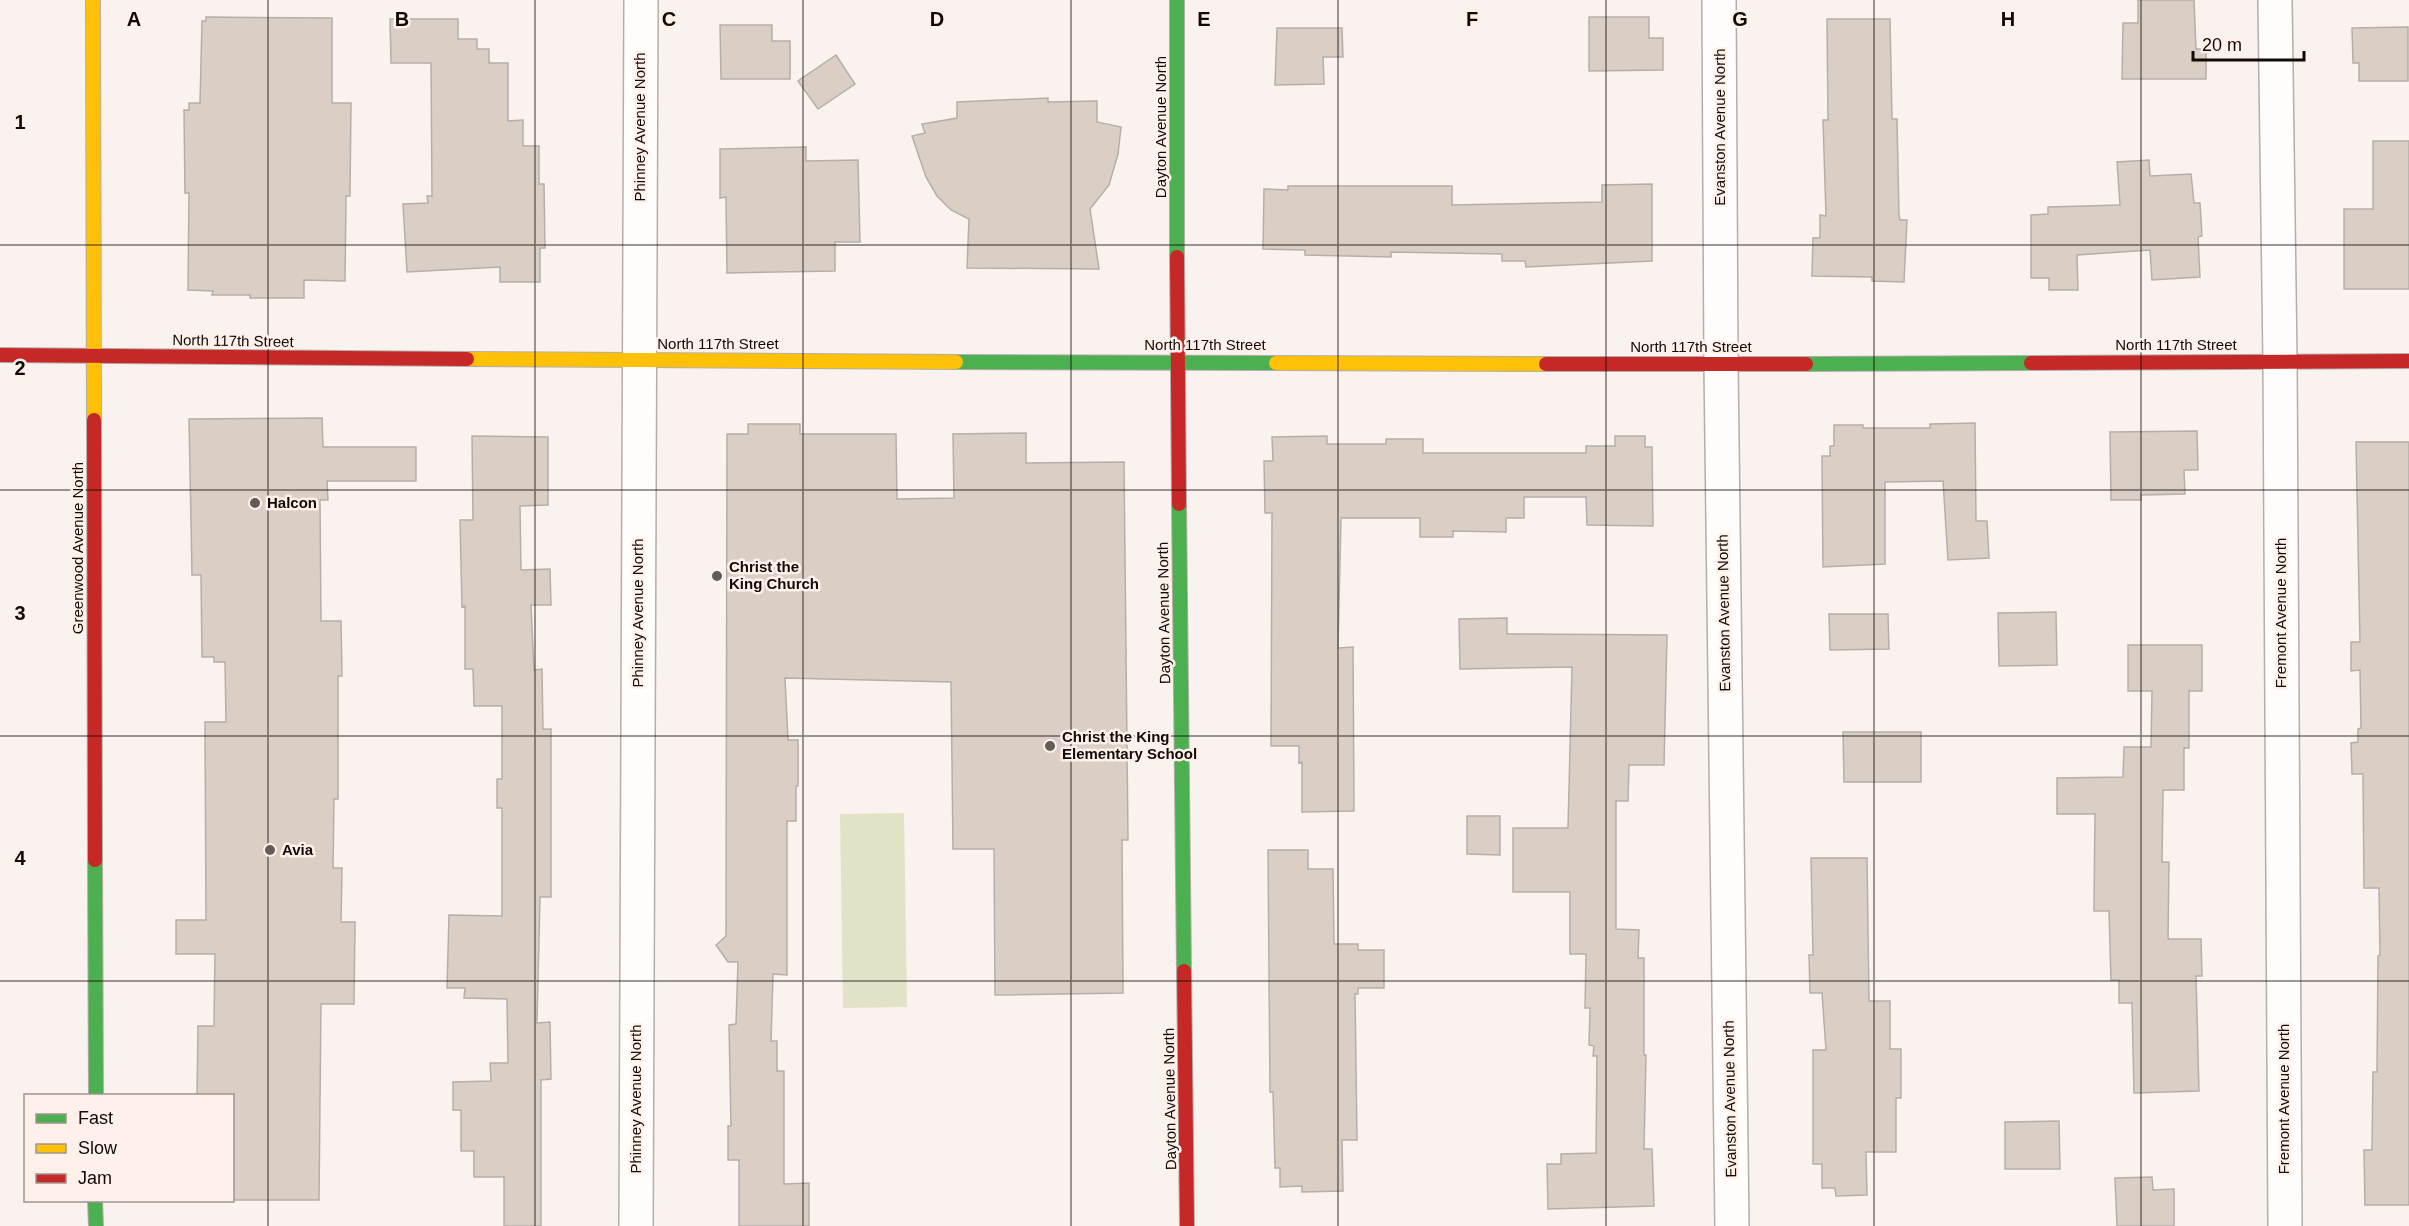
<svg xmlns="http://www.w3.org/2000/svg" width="2409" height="1226" viewBox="0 0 2409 1226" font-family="Arial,sans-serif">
  <rect width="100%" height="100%" fill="#faf2ee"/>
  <path fill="#e2e2c7" d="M 904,813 L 907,1007 L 843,1008 L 840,814 Z"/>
  <path fill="#dbcec5" stroke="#b5afab" stroke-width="1.5" d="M 2138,0 L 2194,0 L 2196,49 L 2206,49 L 2206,79 L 2122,79 L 2123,23 L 2138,23 Z
    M 206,17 L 332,18 L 332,103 L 351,103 L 350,196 L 346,196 L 345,281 L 304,280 L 304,298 L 250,298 L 250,295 L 212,295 L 213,291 L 188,290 L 189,193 L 185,193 L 184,110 L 189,110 L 189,103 L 200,103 L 202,21 L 206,21 Z
    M 1589,17 L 1649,17 L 1649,38 L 1663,38 L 1663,70 L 1589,71 Z
    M 390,19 L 458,19 L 458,39 L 477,39 L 477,49 L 489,49 L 489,63 L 508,63 L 508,121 L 523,120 L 523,146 L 539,146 L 539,184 L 544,184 L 545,248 L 540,248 L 540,282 L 500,282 L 500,267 L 407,272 L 403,204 L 428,203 L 427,196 L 432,196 L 431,63 L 391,63 Z
    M 1827,19 L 1890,19 L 1892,119 L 1897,119 L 1899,215 L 1900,220 L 1907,220 L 1904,282 L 1872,281 L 1872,277 L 1812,276 L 1813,238 L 1820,238 L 1820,215 L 1826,216 L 1823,120 L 1828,120 Z
    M 720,25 L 772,25 L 772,41 L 790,41 L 790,79 L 721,79 Z
    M 2408,27 L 2408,81 L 2359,81 L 2359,63 L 2353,63 L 2352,28 Z
    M 1277,28 L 1342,28 L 1343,57 L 1323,57 L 1324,84 L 1275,85 Z
    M 836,55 L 855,84 L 818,109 L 798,81 Z
    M 1048,98 L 1048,102 L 1097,101 L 1097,122 L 1121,127 L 1118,154 L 1109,185 L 1090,209 L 1099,269 L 967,268 L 969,219 L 951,210 L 937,196 L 926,177 L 912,136 L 925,133 L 922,124 L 957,118 L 957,102 Z
    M 2373,141 L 2409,141 L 2409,289 L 2344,289 L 2344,209 L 2373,209 Z
    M 806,147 L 806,161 L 858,160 L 860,242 L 835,242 L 835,271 L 727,273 L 726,197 L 720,198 L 720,149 Z
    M 2149,160 L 2150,176 L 2191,174 L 2194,203 L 2200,203 L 2202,236 L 2198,237 L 2200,277 L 2152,280 L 2150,250 L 2077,255 L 2078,290 L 2049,290 L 2049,278 L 2031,278 L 2031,215 L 2048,214 L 2048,207 L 2120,205 L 2117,162 Z
    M 1652,184 L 1652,261 L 1526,267 L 1525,261 L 1502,261 L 1502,254 L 1391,252 L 1391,257 L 1305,255 L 1305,250 L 1263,249 L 1264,189 L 1288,190 L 1288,186 L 1452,186 L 1452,205 L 1602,202 L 1602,185 Z
    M 322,418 L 323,447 L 416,447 L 416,481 L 327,481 L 328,500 L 320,500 L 321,621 L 341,621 L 342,676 L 338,676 L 338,799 L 334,799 L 333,868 L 342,868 L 341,922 L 355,922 L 354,1004 L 321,1004 L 319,1200 L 232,1200 L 232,1095 L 197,1095 L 198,1026 L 214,1026 L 215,954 L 176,954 L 176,920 L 206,920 L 205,722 L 226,722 L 225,662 L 214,662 L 214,657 L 202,657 L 201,575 L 192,575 L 189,419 Z
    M 1975,423 L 1976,521 L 1987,521 L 1989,558 L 1948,560 L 1943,481 L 1885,482 L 1885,564 L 1823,567 L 1822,456 L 1830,456 L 1830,446 L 1834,446 L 1834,425 L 1863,425 L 1863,428 L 1930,428 L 1930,424 Z
    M 748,424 L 800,424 L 800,434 L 896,434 L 897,499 L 954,498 L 953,434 L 1026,433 L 1026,463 L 1124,462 L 1128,840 L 1122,840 L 1123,993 L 995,995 L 994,849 L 953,849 L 951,682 L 785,678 L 788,740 L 798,740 L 798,786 L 796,786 L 796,821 L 787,821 L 787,975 L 773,974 L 771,1041 L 777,1041 L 777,1071 L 784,1071 L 784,1184 L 809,1183 L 809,1226 L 739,1226 L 739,1160 L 728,1160 L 728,1126 L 731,1126 L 729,1025 L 736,1024 L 738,962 L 728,962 L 716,945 L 726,936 L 727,434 L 748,434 Z
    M 2197,431 L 2198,470 L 2184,470 L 2185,494 L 2141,495 L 2141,500 L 2111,500 L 2110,432 Z
    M 472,436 L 548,437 L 548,505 L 520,506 L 521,570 L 550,569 L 551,605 L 531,605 L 534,670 L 542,669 L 543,729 L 551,729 L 551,897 L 540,897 L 537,1023 L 550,1022 L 551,1079 L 541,1080 L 541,1226 L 504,1226 L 504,1177 L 474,1177 L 474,1151 L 461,1151 L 461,1110 L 453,1110 L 453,1082 L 491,1081 L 490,1063 L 508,1063 L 507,999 L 464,998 L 465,988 L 447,988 L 449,915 L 502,916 L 502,808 L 497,808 L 497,779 L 502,779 L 502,706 L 474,706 L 473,669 L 465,669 L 465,606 L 462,607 L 460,520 L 473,520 Z
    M 1327,436 L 1327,444 L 1386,444 L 1386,439 L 1423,439 L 1423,453 L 1586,453 L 1586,446 L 1615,446 L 1615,436 L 1645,436 L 1645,447 L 1652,447 L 1653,526 L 1587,525 L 1586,497 L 1524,497 L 1524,518 L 1506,518 L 1506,532 L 1453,531 L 1453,537 L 1420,537 L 1420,518 L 1341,518 L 1338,648 L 1353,647 L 1354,811 L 1302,812 L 1302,762 L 1299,763 L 1299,746 L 1271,746 L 1272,513 L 1265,513 L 1264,461 L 1273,461 L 1272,437 Z
    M 2356,442 L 2409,442 L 2409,1205 L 2365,1205 L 2364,1150 L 2372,1150 L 2373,1072 L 2377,1072 L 2378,956 L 2380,955 L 2379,888 L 2364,888 L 2363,774 L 2352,774 L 2351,743 L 2358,742 L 2358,729 L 2361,728 L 2360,670 L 2351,671 L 2351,642 L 2360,642 Z
    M 2056,612 L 2057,665 L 1999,666 L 1998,613 Z
    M 1829,614 L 1888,614 L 1889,649 L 1830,650 Z
    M 1507,618 L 1507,634 L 1667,635 L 1664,765 L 1629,765 L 1628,801 L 1616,801 L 1616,929 L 1639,930 L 1638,958 L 1644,958 L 1644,1055 L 1646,1055 L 1644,1149 L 1652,1149 L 1654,1206 L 1548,1209 L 1547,1164 L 1561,1164 L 1561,1154 L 1596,1153 L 1597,1056 L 1593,1056 L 1594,1046 L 1589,1045 L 1590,1008 L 1585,1008 L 1586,954 L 1570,954 L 1570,892 L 1513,892 L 1513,828 L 1568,828 L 1572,667 L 1460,669 L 1459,619 Z
    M 2128,645 L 2202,645 L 2202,691 L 2189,691 L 2189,748 L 2184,748 L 2184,790 L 2163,790 L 2162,862 L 2169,862 L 2168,939 L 2201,939 L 2202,976 L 2196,976 L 2199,1091 L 2134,1093 L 2132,1003 L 2119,1003 L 2119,980 L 2111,980 L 2109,911 L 2094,911 L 2095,814 L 2057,814 L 2057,778 L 2123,777 L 2124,747 L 2151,747 L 2152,691 L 2128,691 Z
    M 1843,732 L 1921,732 L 1921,782 L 1844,782 Z
    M 1467,816 L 1500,816 L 1500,855 L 1467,854 Z
    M 1268,850 L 1308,850 L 1308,869 L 1333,869 L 1334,944 L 1358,944 L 1358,950 L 1384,950 L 1384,988 L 1358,988 L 1358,994 L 1355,994 L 1357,1140 L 1342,1140 L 1343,1191 L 1302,1192 L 1302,1186 L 1280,1187 L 1280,1168 L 1275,1168 L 1273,1092 L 1270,1092 Z
    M 1811,858 L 1867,858 L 1869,1001 L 1890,1001 L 1890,1049 L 1901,1049 L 1901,1098 L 1896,1098 L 1896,1152 L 1866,1152 L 1867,1195 L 1836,1196 L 1835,1188 L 1822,1188 L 1822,1164 L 1813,1164 L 1813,1050 L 1826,1050 L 1822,993 L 1810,993 L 1809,955 L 1813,955 Z
    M 2059,1121 L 2060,1169 L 2005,1169 L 2005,1122 Z
    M 2152,1177 L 2153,1190 L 2174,1189 L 2174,1226 L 2117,1226 L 2115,1178 Z"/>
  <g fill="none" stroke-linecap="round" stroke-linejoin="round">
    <defs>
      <path id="street" d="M 1719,0 L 1721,364 L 1732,1226
        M 2275,0 L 2280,361 L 2285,1226
        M 636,1226 L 641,0"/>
      <path id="fast" d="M 1177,0 L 1177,257
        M 956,362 L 1276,363
        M 1806,364 L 2031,363
        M 1179,504 L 1184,971
        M 95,860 L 96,1096
        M 95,1200 L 96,1226"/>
      <path id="slow" d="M 93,0 L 94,420
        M 467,359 L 956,362
        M 1276,363 L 1546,364"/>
      <path id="jam" d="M 1177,257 L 1179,504
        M 0,355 L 467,359
        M 2031,363 L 2409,361
        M 1546,364 L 1806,364
        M 94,420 L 95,860
        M 1184,971 L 1187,1226"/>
    </defs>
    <use href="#street" stroke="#b4ada9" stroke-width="36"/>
    <use href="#fast" stroke="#b4ada9" stroke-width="16"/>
    <use href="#slow" stroke="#b4ada9" stroke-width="16"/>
    <use href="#jam" stroke="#b4ada9" stroke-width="16"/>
    <use href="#street" stroke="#fefdfc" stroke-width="33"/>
    <use href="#fast" stroke="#4caf50" stroke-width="14"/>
    <use href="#slow" stroke="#ffc107" stroke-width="14"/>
    <use href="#jam" stroke="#c62828" stroke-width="14"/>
  </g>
  <path fill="none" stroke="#110b08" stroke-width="1.5" stroke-opacity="0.55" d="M 268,0 L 268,1226M 535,0 L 535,1226M 803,0 L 803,1226M 1071,0 L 1071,1226M 1338,0 L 1338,1226M 1606,0 L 1606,1226M 1874,0 L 1874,1226M 2141,0 L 2141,1226M 0,245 L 2409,245M 0,490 L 2409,490M 0,736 L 2409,736M 0,981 L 2409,981"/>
  <g fill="#635c58" stroke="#fff1e9" stroke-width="2">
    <circle cx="255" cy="503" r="6"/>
    <circle cx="717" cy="576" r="6"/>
    <circle cx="1050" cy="746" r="6"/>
    <circle cx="270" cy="850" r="6"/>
  </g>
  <g text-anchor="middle" stroke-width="5" stroke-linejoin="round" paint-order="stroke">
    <g font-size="15" fill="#110b08" stroke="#fff1e9">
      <text transform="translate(640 127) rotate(-90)" y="5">Phinney Avenue North</text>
      <text transform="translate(1161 127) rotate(-90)" y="5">Dayton Avenue North</text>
      <text transform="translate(1720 127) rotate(-90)" y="5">Evanston Avenue North</text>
      <text transform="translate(233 341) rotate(1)" y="5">North 117th Street</text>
      <text x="718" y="349">North 117th Street</text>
      <text x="1205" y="350">North 117th Street</text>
      <text x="2176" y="350">North 117th Street</text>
      <text x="1691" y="352">North 117th Street</text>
      <text transform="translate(78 548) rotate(-90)" y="5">Greenwood Avenue North</text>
      <text transform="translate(638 613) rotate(-90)" y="5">Phinney Avenue North</text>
      <text transform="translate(1164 613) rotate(-91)" y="5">Dayton Avenue North</text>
      <text transform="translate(1724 613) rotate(-91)" y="5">Evanston Avenue North</text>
      <text transform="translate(2281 613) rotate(-90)" y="5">Fremont Avenue North</text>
      <text transform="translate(636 1099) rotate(-90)" y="5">Phinney Avenue North</text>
      <text transform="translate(1170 1099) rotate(-91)" y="5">Dayton Avenue North</text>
      <text transform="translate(1730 1099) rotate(-91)" y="5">Evanston Avenue North</text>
      <text transform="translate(2284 1099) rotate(-90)" y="5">Fremont Avenue North</text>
    </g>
    <g font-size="15" font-weight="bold" fill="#110b08" stroke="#fff1e9" text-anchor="start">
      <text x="267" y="508">Halcon</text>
      <text x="729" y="572">Christ the<tspan x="729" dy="17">King Church</tspan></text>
      <text x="1062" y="742">Christ the King<tspan x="1062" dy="17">Elementary School</tspan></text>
      <text x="282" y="855">Avia</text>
    </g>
  </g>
  <g font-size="20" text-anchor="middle" font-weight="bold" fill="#110b08" stroke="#fff1e9" stroke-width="5" stroke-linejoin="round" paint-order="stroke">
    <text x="134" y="26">A</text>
    <text x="402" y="26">B</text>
    <text x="669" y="26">C</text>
    <text x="937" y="26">D</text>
    <text x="1204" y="26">E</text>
    <text x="1472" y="26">F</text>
    <text x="1740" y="26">G</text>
    <text x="2008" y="26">H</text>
    <text x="20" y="129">1</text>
    <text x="20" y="375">2</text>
    <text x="20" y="620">3</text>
    <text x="20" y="865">4</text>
  </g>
  <rect x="24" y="1094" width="210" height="108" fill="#fff1e9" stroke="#a0958f" stroke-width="1.5"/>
  <rect x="36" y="1114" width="30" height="9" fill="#4caf50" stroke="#a0958f" stroke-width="1.5"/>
  <text x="78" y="1124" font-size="18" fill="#110b08">Fast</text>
  <rect x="36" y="1144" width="30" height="9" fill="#ffc107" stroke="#a0958f" stroke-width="1.5"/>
  <text x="78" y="1154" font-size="18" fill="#110b08">Slow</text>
  <rect x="36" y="1174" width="30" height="9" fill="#c62828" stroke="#a0958f" stroke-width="1.5"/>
  <text x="78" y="1184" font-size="18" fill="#110b08">Jam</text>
  <path d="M2193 51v9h111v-9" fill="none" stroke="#110b08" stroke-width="3"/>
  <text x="2202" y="51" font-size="18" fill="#110b08" stroke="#fff1e9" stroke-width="4.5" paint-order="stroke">20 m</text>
</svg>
